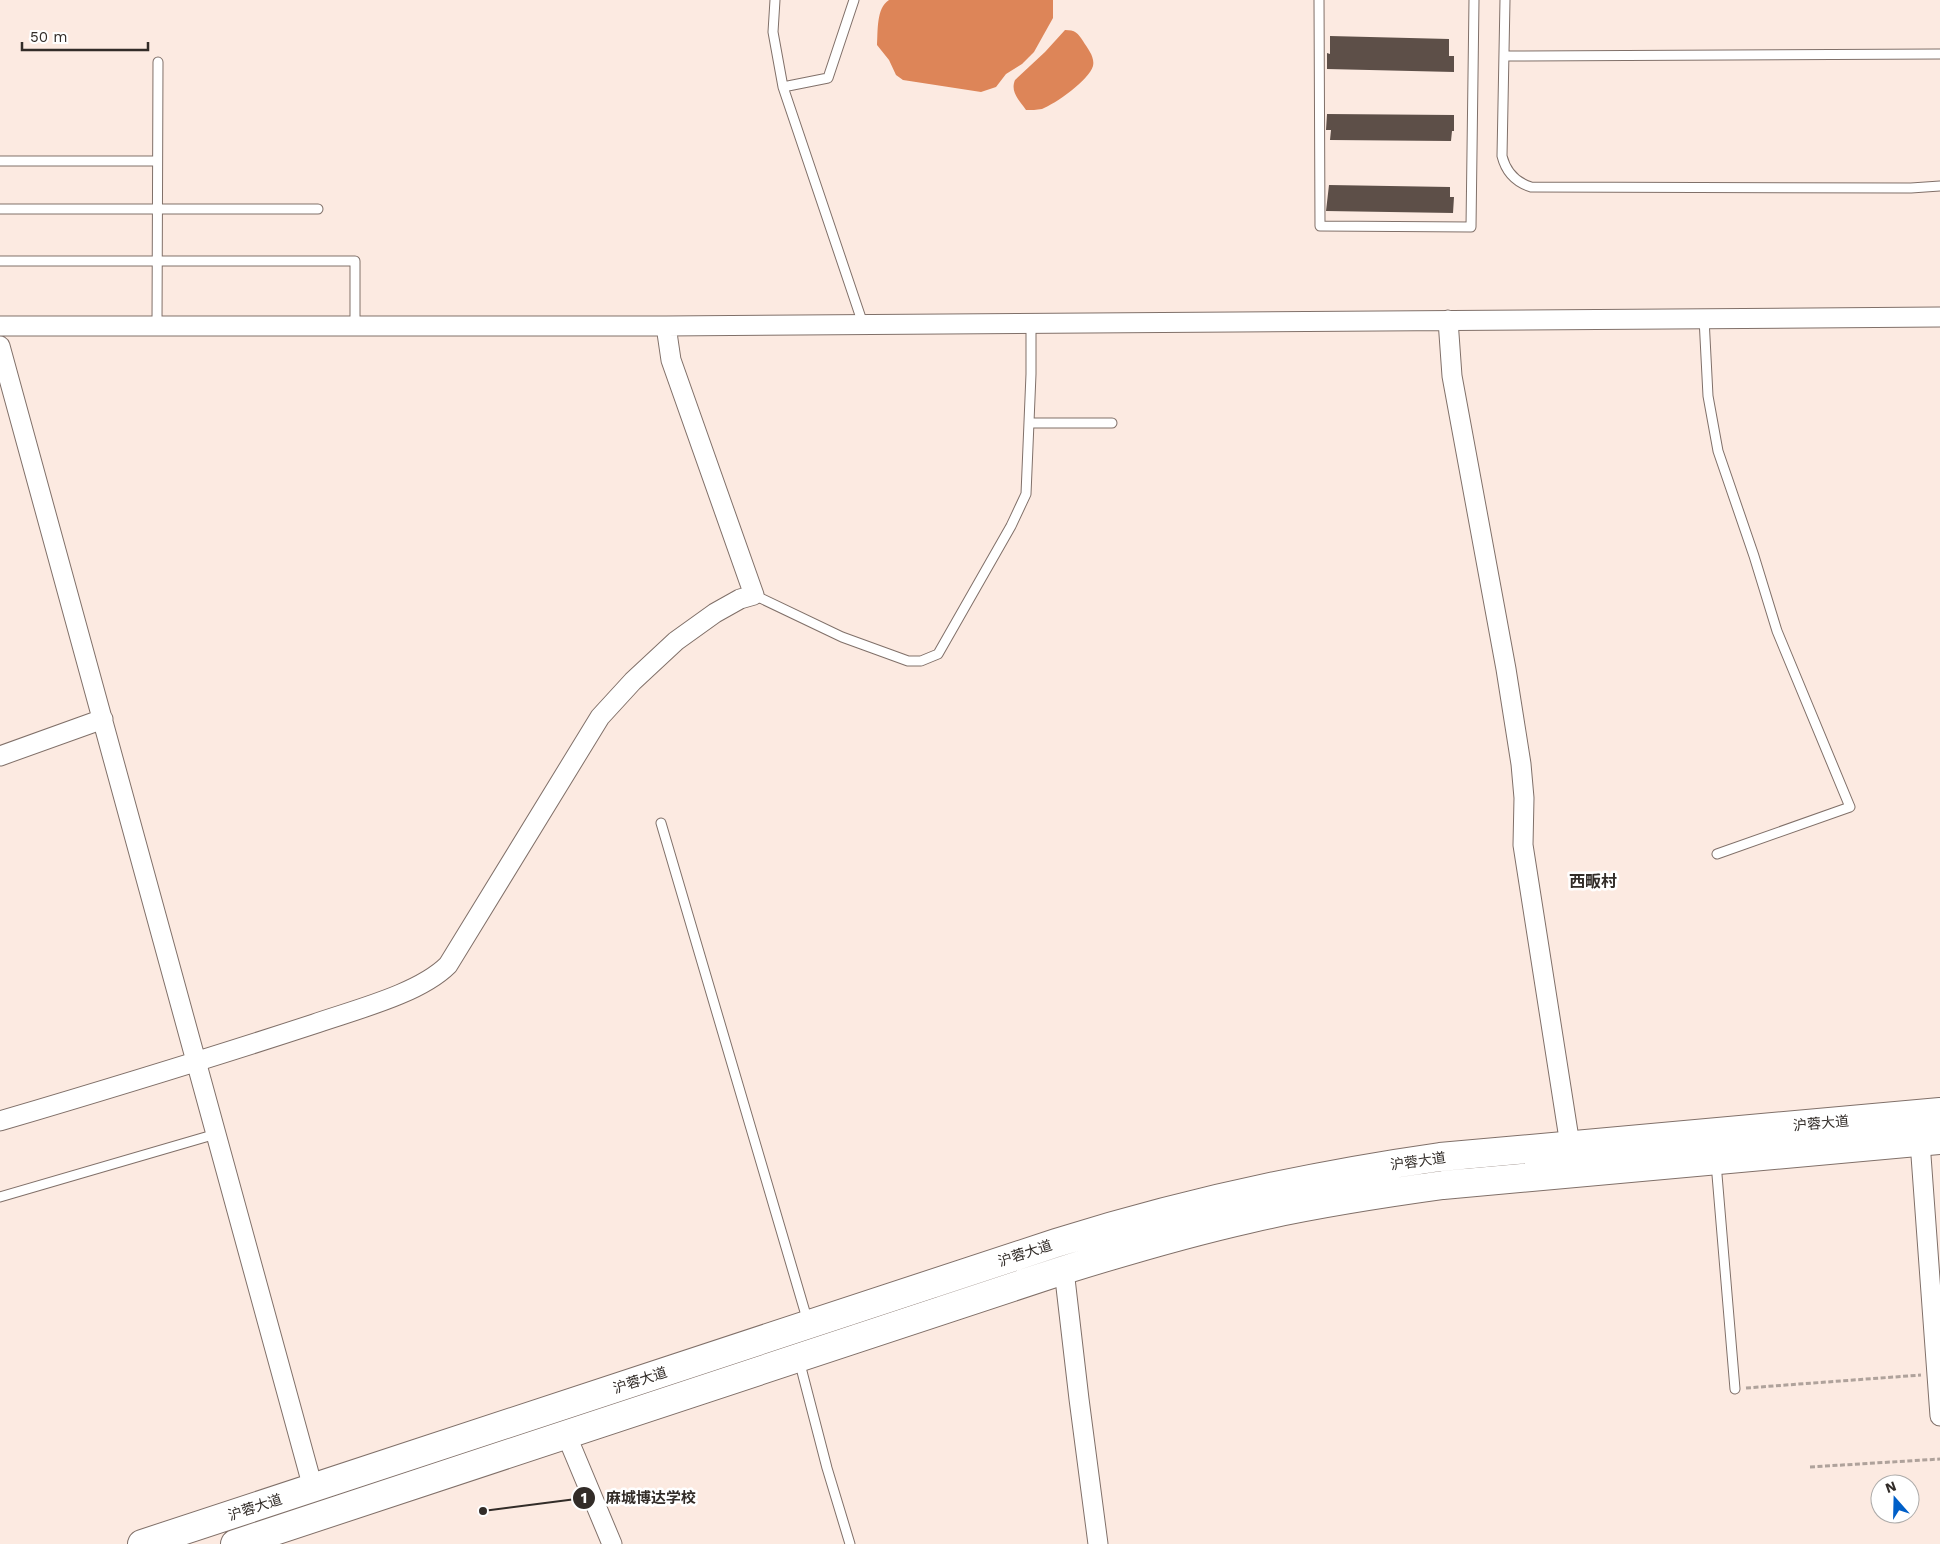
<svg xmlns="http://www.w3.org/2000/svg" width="1940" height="1544" viewBox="0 0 1940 1544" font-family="'Work Sans','Noto Sans SC',sans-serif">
  <rect width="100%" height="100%" fill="#fceae1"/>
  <path fill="#dd8558" d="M 889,0 L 1053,0 L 1053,18 L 1034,52 L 1022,64 L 1006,74 L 996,87 L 981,92 L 903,80 L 896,75 L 889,60 L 877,45 C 878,32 876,8 889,0 Z
    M 1065,30 C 1075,30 1078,33 1083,41 C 1088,49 1095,57 1093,66 C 1089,80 1055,104 1042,109 C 1036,110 1032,110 1026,110 C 1019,100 1010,92 1015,80 L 1045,52 Z"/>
  <path fill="#5d4f48" d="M 1330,36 L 1449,39 L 1449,56 L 1454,56 L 1454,72 L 1327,69 L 1327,53 L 1330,54 Z
    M 1327,114 L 1454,115 L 1454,131 L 1452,131 L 1451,141 L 1330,140 L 1331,130 L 1326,130 Z
    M 1329,185 L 1450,187 L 1450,197 L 1454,197 L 1453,213 L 1326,211 Z"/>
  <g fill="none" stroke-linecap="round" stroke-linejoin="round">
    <defs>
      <path id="service" d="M 775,0 L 773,32 L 783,87
        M 854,0 L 828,78 L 783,87 L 863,324
        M 1319,0 L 1320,226 L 1471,227 L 1474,0
        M 1505,0 L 1502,156 C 1506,172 1515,182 1531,187 L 1911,188 L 1940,186
        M 1504,56 L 1940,54
        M 0,161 L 157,161
        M 0,209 L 318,209
        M 0,261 L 355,261 L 355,326
        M 1704,318 L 1708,396 L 1718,451 L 1754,556 L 1777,631 L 1850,807 L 1717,854
        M 157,326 L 158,62
        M 1029,423 L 1112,423
        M 754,595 L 842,637 L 908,661 L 921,661 L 938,654 L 1011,526 L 1026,494 L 1031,374 L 1031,323
        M 661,823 L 808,1322
        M 1716,1163 L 1735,1389
        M 0,1197 L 216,1134
        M 799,1360 L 827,1468 L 850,1544"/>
      <path id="minor" d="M 1448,320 L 1452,376 L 1506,669 L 1521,764 L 1524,798 L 1523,845 L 1570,1145
        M 0,326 L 666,326 L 1940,317
        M 0,346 L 313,1488
        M 0,756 L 103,719
        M 0,1121 C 105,1090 210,1058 314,1024 C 354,1010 419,994 448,965 L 600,717 L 633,681 L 676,641 L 715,613 L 740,599 L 754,595 L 671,360 L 666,326
        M 1920,1142 L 1940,1416
        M 1064,1270 L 1079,1399 L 1098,1544
        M 566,1434 L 612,1544"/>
      <path id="primary" d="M 142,1544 L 1056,1243 C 1184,1203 1307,1176 1440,1157 L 1940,1112
        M 235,1544 L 1064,1270 C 1125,1251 1186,1233 1248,1219 C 1312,1204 1378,1194 1443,1185 L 1940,1140"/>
    </defs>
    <use href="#service" stroke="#807069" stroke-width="11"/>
    <use href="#minor" stroke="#807069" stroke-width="21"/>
    <use href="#primary" stroke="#807069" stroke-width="30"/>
    <path stroke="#afa29b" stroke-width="3" stroke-dasharray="5 2.5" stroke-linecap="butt" d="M 1746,1388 L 1921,1375
      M 1810,1467 L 1940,1459"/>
    <use href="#service" stroke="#fff" stroke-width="9"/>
    <use href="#minor" stroke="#fff" stroke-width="19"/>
    <use href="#primary" stroke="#fff" stroke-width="28"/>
  </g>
  <g text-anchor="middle" stroke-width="5" stroke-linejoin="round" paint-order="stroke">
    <g font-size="14" fill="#322c28" stroke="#fff">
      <text transform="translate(1821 1123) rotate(-5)" y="5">沪蓉大道</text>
      <text transform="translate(1418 1161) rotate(-8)" y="5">沪蓉大道</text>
      <text transform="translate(1025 1253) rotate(-18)" y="5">沪蓉大道</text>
      <text transform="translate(640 1380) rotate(-18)" y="5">沪蓉大道</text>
      <text transform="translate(255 1507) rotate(-18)" y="5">沪蓉大道</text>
    </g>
    <g font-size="16" font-weight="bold" fill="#322c28" stroke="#fff">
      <text x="1593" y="887">西畈村</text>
    </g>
  </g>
  <path fill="none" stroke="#322c28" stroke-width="2" d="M483 1511L584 1498"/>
  <g fill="#322c28" stroke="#fff" stroke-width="2">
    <circle cx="483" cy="1511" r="5"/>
    <circle cx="584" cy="1498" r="12"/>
  </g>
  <g font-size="15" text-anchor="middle" font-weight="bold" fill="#fff">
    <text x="584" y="1503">1</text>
  </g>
  <g font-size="15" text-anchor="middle" font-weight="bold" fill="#322c28" stroke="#fff" stroke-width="5" stroke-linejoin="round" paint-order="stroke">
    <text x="651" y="1503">麻城博达学校</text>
  </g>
  <g transform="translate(1895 1499) rotate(340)"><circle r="24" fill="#ffffff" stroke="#adaba9"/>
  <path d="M0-4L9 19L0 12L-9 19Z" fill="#005fc8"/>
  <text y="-8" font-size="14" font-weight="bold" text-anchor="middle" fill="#322c28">N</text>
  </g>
  <path d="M22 42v8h126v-8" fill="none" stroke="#322c28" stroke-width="2.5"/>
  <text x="30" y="42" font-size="15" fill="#322c28" stroke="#ffffff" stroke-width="4" paint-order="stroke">50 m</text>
</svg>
